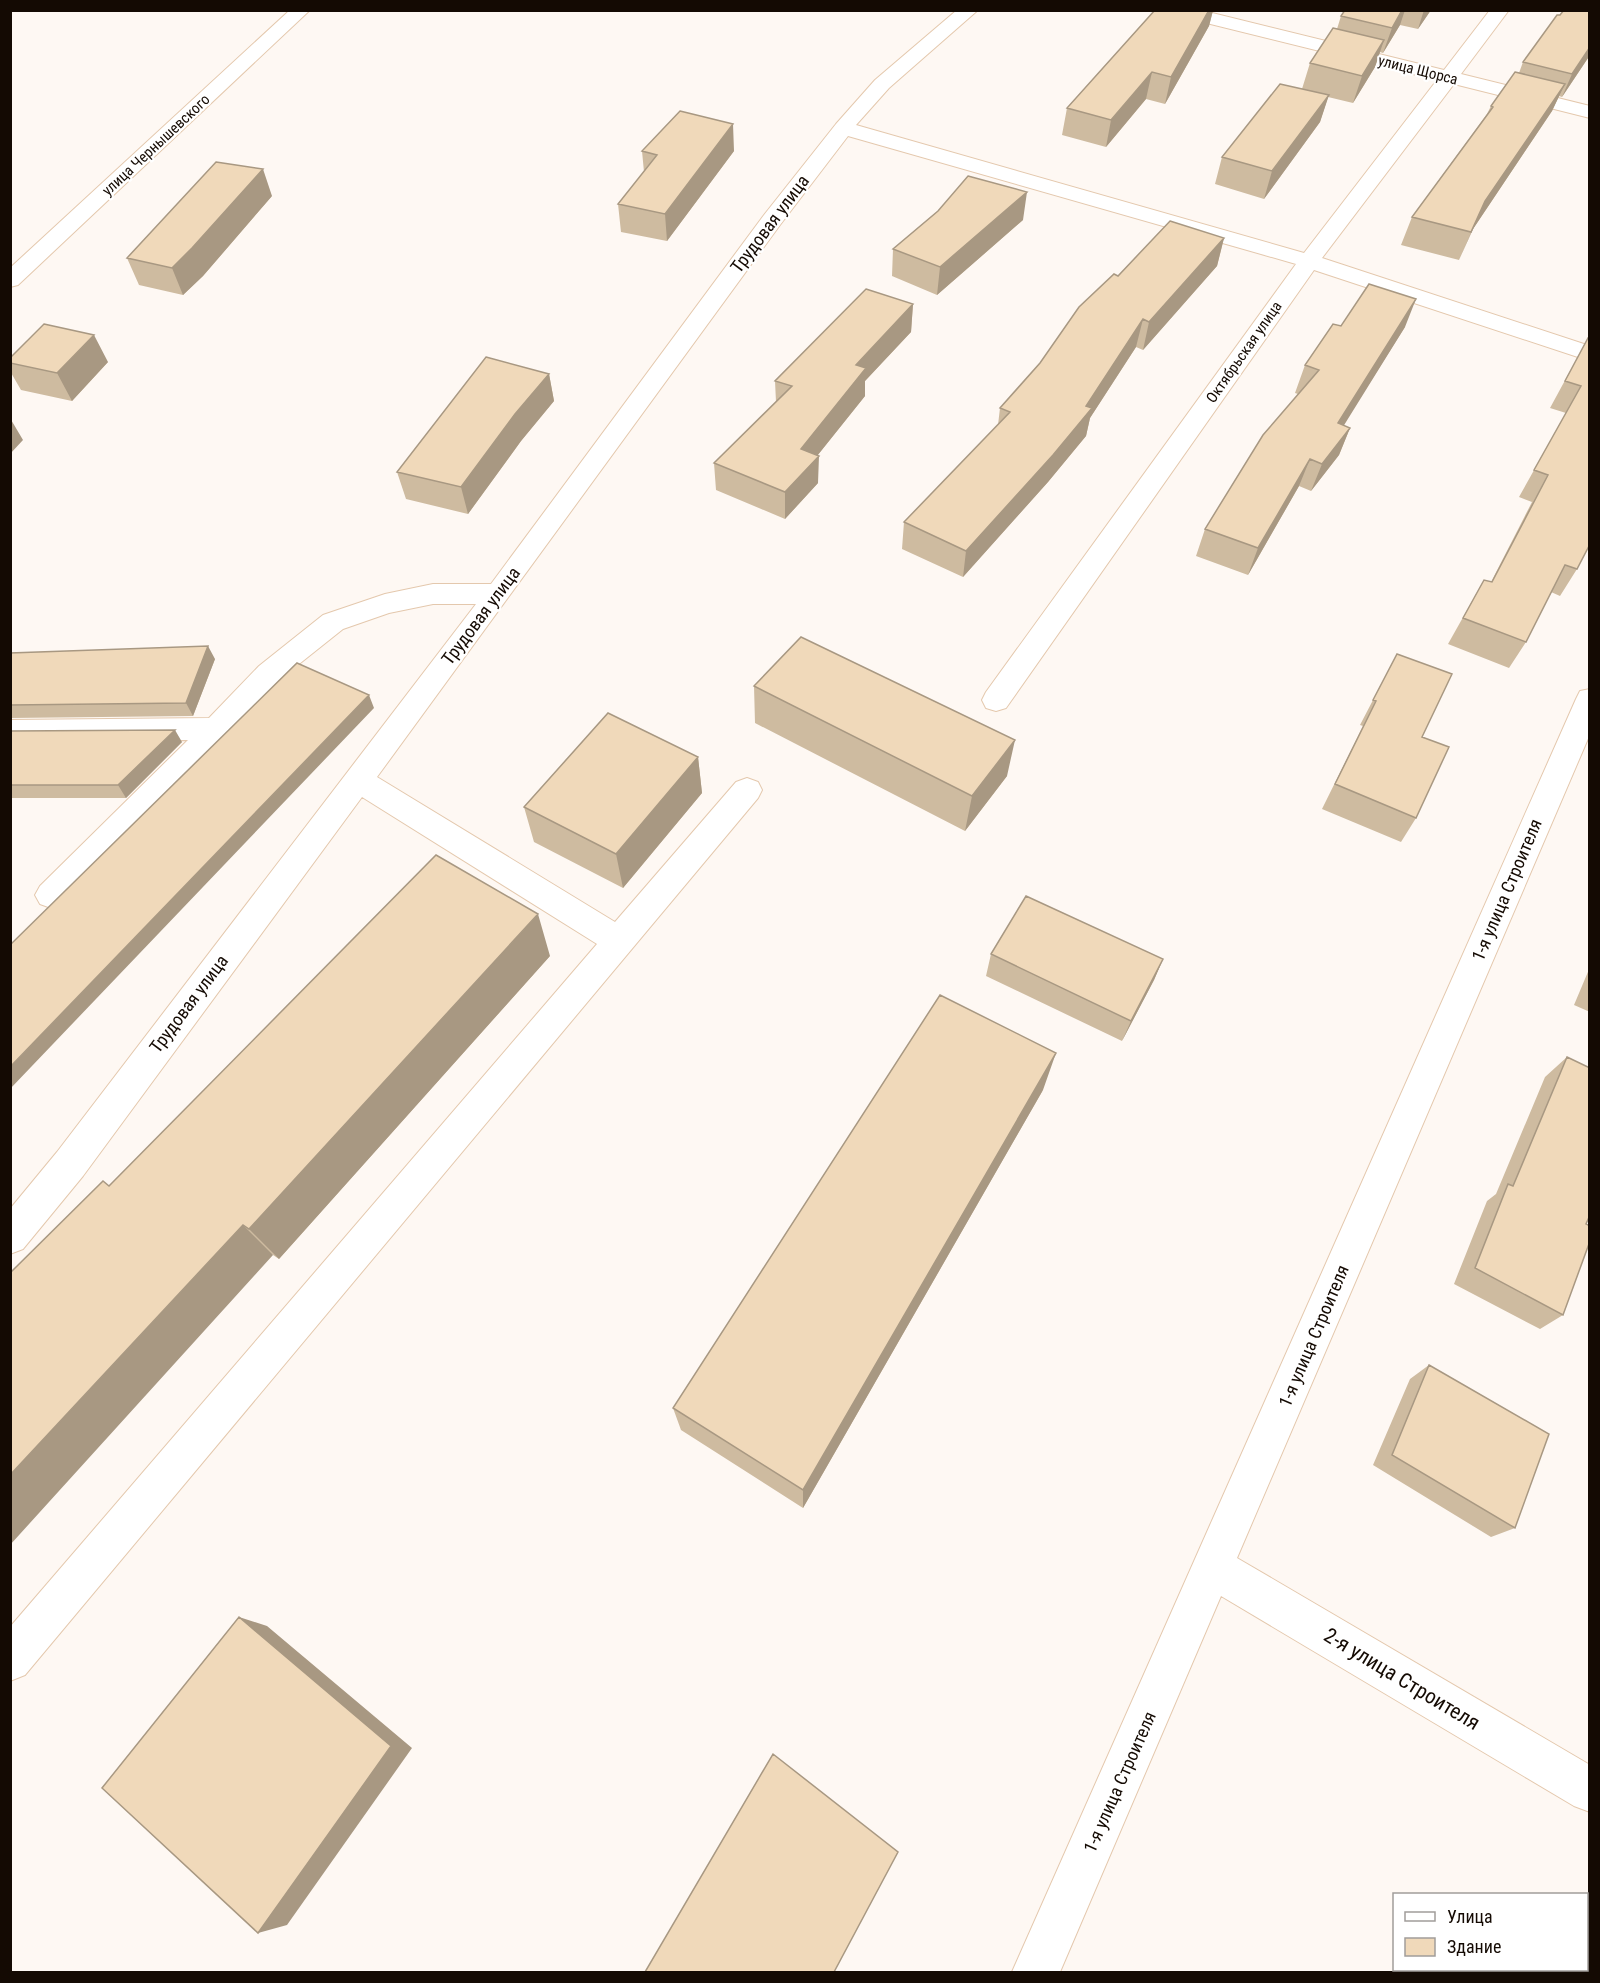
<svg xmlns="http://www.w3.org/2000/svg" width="1600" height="1983" viewBox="0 0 1600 1983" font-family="'Roboto Condensed',sans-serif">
  <rect width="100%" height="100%" fill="#fef8f3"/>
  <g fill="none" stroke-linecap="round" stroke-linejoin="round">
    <defs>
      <path id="minor" d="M 290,10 L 310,10 L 18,285 L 10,287 L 10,268 Z
        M 957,10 L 978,10 L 889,88 L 856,125 L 1304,253 L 1437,80 L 1170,14 L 1167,10 L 1200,10 L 1444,70 L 1490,10 L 1509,10 L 1461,74 L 1590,106 L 1590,118 L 1454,84 L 1322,258 L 1590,346 L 1590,361 L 1314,270 L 1006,708 L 996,711 L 986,708 L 982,700 L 986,692 L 1296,264 L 848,136 L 780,225 L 377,777 L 615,922 L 736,782 L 747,778 L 758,782 L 762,790 L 758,798 L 25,1675 L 10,1681 L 10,1627 L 597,944 L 362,797 L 83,1176 L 23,1249 L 10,1254 L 10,1209 L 57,1152 L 476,604 L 433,604 L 389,613 L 343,629 L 279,680 L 178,789 L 62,904 L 51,908 L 40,904 L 35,895 L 40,886 L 188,740 L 10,742 L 10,720 L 209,718 L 259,666 L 323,615 L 385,594 L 433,584 L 491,584 L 764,215 L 836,124 L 875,80 Z
        M 1590,689 L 1590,734 L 1237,1558 L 1590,1765 L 1590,1812 L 1574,1806 L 1221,1596 L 1060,1972 L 1012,1972 L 1576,699 L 1580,691 Z"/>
    </defs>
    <use href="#minor" stroke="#e4c8ad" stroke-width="2"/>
    <use href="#minor" fill="#fff" fill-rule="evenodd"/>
  </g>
  <path fill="#cebba0" d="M 1155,10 L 1218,10 L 1217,12 L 1213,11 L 1209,26 L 1165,104 L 1146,99 L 1106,147 L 1062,135 L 1067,108 Z
    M 1345,10 L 1431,10 L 1418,29 L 1400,25 L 1383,53 L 1380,52 L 1375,67 L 1353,103 L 1328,97 L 1320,122 L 1264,199 L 1215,184 L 1222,157 L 1302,89 L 1310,63 L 1337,29 L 1341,16 Z
    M 1590,10 L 1590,55 L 1562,97 L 1559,96 L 1552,111 L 1473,229 L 1459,260 L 1401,245 L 1412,217 L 1487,114 L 1491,106 L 1519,73 L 1523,62 L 1560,15 Z
    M 642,151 L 734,151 L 667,241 L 621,232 L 618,204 L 644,172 Z
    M 272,196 L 203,276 L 183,295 L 139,285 L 127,258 Z
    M 1023,220 L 937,295 L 892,276 L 893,249 Z
    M 1224,238 L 1217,266 L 1143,350 L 1136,347 L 1090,418 L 1086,436 L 1048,482 L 963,577 L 902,549 L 904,522 L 998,425 L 1000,408 L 1118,276 Z
    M 913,304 L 911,332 L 865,381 L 865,396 L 817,456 L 818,483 L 785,519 L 716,490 L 714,463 L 776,402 L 775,381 Z
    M 1341,326 L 1405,327 L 1343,425 L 1350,428 L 1339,455 L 1311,491 L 1299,486 L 1248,575 L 1196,556 L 1205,529 L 1298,394 L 1295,393 L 1305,365 Z
    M 1588,338 L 1577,569 L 1560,596 L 1551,592 L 1526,642 L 1509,668 L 1448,644 L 1484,580 L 1491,582 L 1532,502 L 1519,497 L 1566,413 L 1550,408 Z
    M 10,358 L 108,362 L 72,401 L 21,390 L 10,371 Z
    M 549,374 L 554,401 L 521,441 L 468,514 L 406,499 L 397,472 Z
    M 10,653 L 215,659 L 193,716 L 10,718 Z
    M 1397,654 L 1416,818 L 1401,842 L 1322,809 L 1363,726 L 1360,725 Z
    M 754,686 L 1007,776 L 965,831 L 755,723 Z
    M 10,731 L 182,742 L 126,798 L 10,798 Z
    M 698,757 L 702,793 L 623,888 L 534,842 L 524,807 Z
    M 991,954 L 1163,959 L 1154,980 L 1122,1041 L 986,976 Z
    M 550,956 L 279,1259 L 273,1255 L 109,1186 Z
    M 1590,967 L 1590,1012 L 1574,1005 Z
    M 1567,1057 L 1586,1224 L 1563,1315 L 1540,1329 L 1454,1284 L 1487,1201 L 1496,1194 L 1545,1077 Z
    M 1043,1090 L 803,1508 L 681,1430 L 673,1408 Z
    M 1429,1365 L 1515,1528 L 1491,1537 L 1373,1465 L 1410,1379 Z"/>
  <path fill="#a89882" d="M 1209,10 L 1213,10 L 1209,26 L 1165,104 L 1171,77 Z
    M 1402,10 L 1405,10 L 1400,25 L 1383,53 L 1392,28 Z
    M 1424,10 L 1431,10 L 1418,29 Z
    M 1384,40 L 1375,67 L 1353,103 L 1362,76 Z
    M 1590,47 L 1590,55 L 1562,97 L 1572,74 Z
    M 1152,72 L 1146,99 L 1106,147 L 1111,120 Z
    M 1565,84 L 1552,111 L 1473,229 L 1459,260 L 1485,201 Z
    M 1329,95 L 1320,122 L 1264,199 L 1272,171 Z
    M 733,124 L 734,151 L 667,241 L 665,214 Z
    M 263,169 L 272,196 L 203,276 L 183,295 L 172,268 Z
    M 1027,192 L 1023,220 L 937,295 L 940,267 Z
    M 1224,238 L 1217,266 L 1143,350 L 1149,322 Z
    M 1416,299 L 1405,327 L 1328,451 L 1338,423 Z
    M 913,304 L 911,332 L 865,381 L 865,396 L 809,466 L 819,456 L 818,483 L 785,519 L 785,492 L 801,449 L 856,365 Z
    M 1143,319 L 1136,347 L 1090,418 L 1086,436 L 1048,482 L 963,577 L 966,551 L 1086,406 Z
    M 94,335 L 108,362 L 72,401 L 57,373 Z
    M 549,374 L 554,401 L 521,441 L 468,514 L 461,487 L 515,414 Z
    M 10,418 L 23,440 L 10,454 Z
    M 1350,428 L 1339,455 L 1311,491 L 1322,464 Z
    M 1310,459 L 1299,486 L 1248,575 L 1258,548 Z
    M 208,646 L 215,659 L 193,716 L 186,703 Z
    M 369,695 L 374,708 L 10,1089 L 10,1067 Z
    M 175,730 L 182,742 L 126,798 L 118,785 Z
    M 1015,740 L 1007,776 L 965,831 L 972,796 Z
    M 698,757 L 702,793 L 623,888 L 616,854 Z
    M 538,914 L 550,956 L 279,1259 L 249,1229 Z
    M 1163,959 L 1154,980 L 1122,1041 L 1131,1021 Z
    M 1056,1053 L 1043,1090 L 803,1508 L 803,1490 Z
    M 243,1225 L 273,1255 L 10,1545 L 10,1475 Z
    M 239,1617 L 267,1626 L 412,1748 L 287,1925 L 258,1933 Z"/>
  <path fill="#f0d9ba" stroke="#a89882" stroke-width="1.5" d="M 1155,10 L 1209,10 L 1171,77 L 1152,72 L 1111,120 L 1067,108 Z
    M 1345,10 L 1402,10 L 1392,28 L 1341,16 Z
    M 1564,10 L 1590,10 L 1590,47 L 1572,74 L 1523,62 L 1557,15 L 1560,15 Z
    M 1333,28 L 1384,40 L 1362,76 L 1310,63 Z
    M 1515,72 L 1565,84 L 1485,201 L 1471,232 L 1412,217 L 1493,107 L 1491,106 Z
    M 1280,84 L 1329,95 L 1272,171 L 1222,157 Z
    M 680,111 L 733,124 L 665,214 L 618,204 L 657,155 L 642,151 Z
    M 216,162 L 263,169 L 192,248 L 172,268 L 127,258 Z
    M 968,176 L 1027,192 L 940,267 L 893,249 L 938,211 Z
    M 1170,221 L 1224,238 L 1149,322 L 1143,319 L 1086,406 L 1092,408 L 1053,455 L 966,551 L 904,522 L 1010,412 L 1000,408 L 1040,363 L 1079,307 L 1114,274 L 1118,276 Z
    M 1369,284 L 1416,299 L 1338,423 L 1350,428 L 1322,464 L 1310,459 L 1258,548 L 1205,529 L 1263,435 L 1319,370 L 1305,365 L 1333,324 L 1341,326 Z
    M 866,289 L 913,304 L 856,365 L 866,368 L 801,449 L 819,456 L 785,492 L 714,463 L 792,386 L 775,381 Z
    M 44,324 L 94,335 L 57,373 L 10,363 L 10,358 Z
    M 1588,338 L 1590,339 L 1590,544 L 1577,569 L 1565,565 L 1526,642 L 1463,618 L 1484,580 L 1492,582 L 1548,475 L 1534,470 L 1581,386 L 1565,381 Z
    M 486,357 L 549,374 L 515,414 L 461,487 L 397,472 Z
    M 801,637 L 1015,740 L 972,796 L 754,686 Z
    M 208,646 L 186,703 L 10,705 L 10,653 Z
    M 1397,654 L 1452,674 L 1422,737 L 1449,747 L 1416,818 L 1335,784 L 1376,701 L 1373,700 Z
    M 297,663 L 369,695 L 10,1067 L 10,945 Z
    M 608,713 L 698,757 L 616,854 L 524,807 Z
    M 175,730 L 118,785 L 10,785 L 10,731 Z
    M 436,855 L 538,914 L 249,1229 L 243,1225 L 10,1475 L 10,1273 L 103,1181 L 109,1186 Z
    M 1026,896 L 1163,959 L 1131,1021 L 991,954 Z
    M 940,995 L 1056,1053 L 803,1490 L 673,1408 Z
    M 1567,1057 L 1590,1068 L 1590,1215 L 1586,1224 L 1590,1226 L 1590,1241 L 1563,1315 L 1475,1268 L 1508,1184 L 1513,1186 Z
    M 1429,1365 L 1549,1434 L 1515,1528 L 1392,1455 Z
    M 239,1617 L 391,1746 L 258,1933 L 102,1788 Z
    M 773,1754 L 898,1852 L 834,1972 L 645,1972 Z"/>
  <g text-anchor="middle" stroke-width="4.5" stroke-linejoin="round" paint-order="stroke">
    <g font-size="15" fill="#140a03" stroke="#fff">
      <text transform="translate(1418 70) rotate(14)" y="5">улица Щорса</text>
      <text transform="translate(156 145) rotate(-43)" y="5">улица Чернышевского</text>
      <text transform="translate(1244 352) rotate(-55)" y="5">Октябрьская улица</text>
    </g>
    <g font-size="18" fill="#140a03" stroke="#fff">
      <text transform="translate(770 224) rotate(-53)" y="6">Трудовая улица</text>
      <text transform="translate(481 616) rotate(-53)" y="6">Трудовая улица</text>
      <text transform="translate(1507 890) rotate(-67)" y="6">1-я улица Строителя</text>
      <text transform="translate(189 1004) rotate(-53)" y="6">Трудовая улица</text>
      <text transform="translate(1314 1336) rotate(-67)" y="6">1-я улица Строителя</text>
      <text transform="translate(1120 1782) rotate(-66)" y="6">1-я улица Строителя</text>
    </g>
    <g font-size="21" fill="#140a03" stroke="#fff">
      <text transform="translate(1402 1679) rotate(31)" y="7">2-я улица Строителя</text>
    </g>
  </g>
  <rect width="1600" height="1983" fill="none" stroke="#140a03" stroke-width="24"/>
  <rect x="1393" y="1893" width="195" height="78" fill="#ffffff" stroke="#a19d9a" stroke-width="1.5"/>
  <rect x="1405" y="1912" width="30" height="9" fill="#ffffff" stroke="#a19d9a" stroke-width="1.5"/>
  <text x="1447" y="1923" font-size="18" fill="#140a03">Улица</text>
  <rect x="1405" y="1938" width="30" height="18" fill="#f0d9ba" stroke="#a19d9a" stroke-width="1.5"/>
  <text x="1447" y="1953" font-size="18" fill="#140a03">Здание</text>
</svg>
